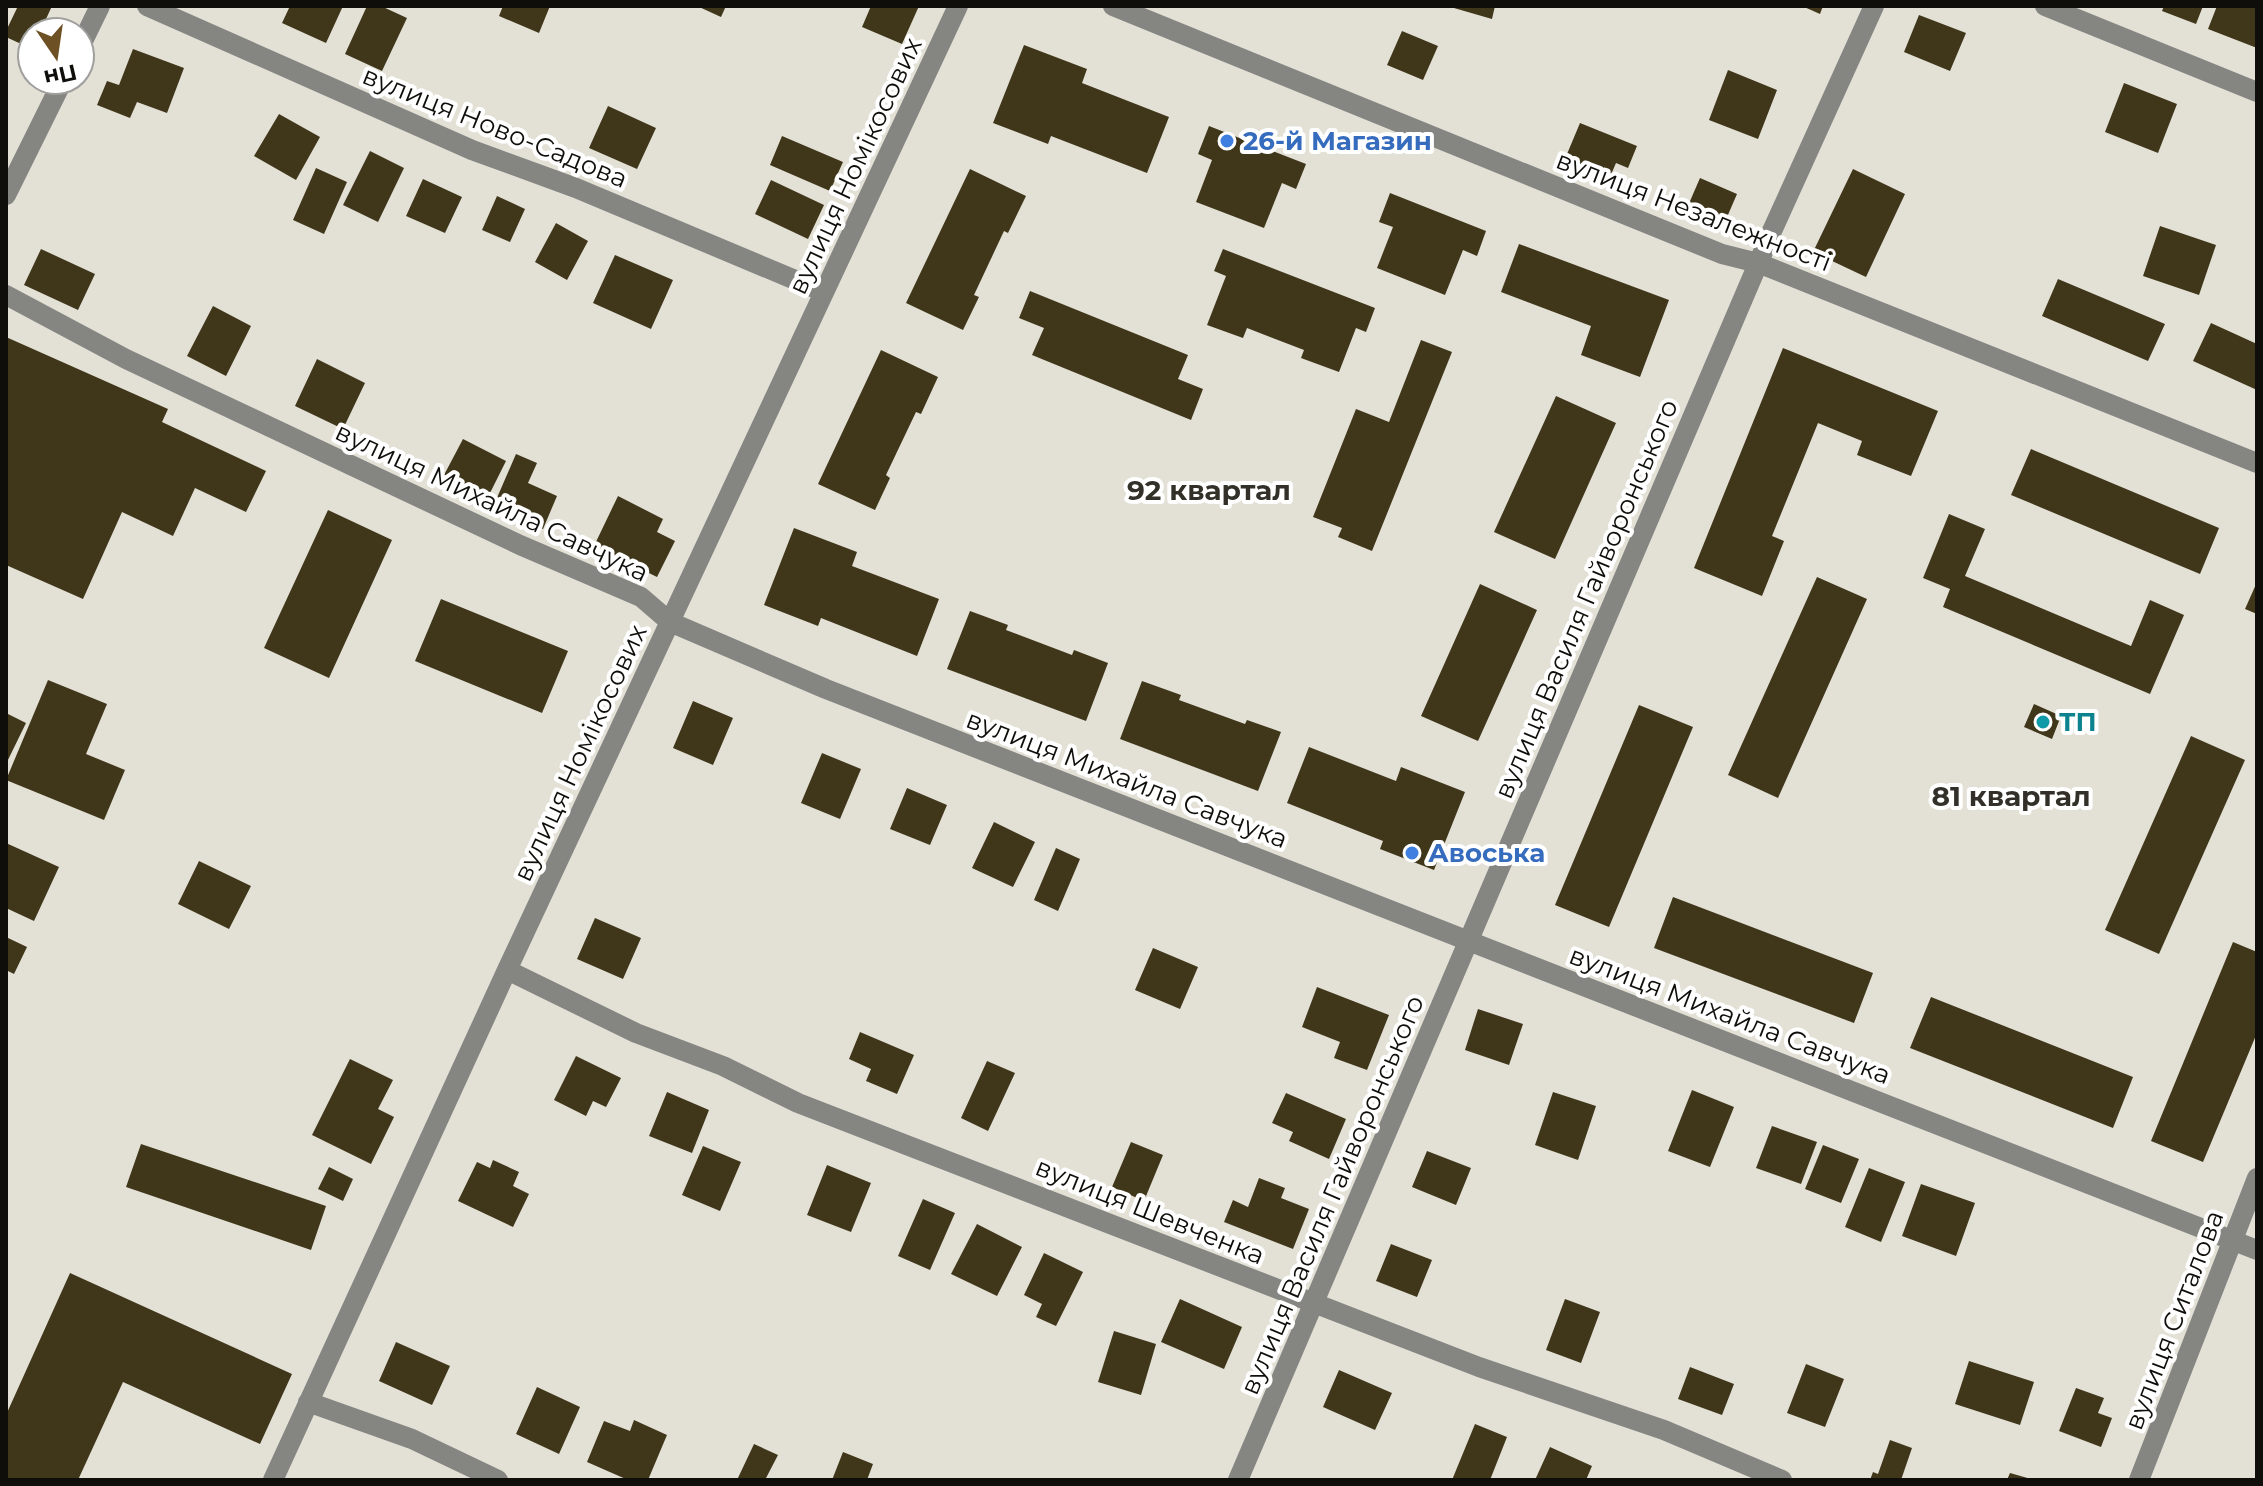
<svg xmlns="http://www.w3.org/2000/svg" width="2263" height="1486" viewBox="0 0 2263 1486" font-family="Montserrat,sans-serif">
  <rect width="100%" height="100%" fill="#e3e0d6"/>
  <path fill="#40371b" d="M 18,6 L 52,6 L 40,32 L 32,32 L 32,49 L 6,37 L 6,31 Z
    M 290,6 L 343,6 L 326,43 L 282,23 Z
    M 367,6 L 381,6 L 407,18 L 382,71 L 345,54 Z
    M 503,6 L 550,6 L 539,33 L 499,16 Z
    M 697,6 L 726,6 L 721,17 Z
    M 871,6 L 919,6 L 902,44 L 862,27 Z
    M 1447,6 L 1495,6 L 1492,19 Z
    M 1802,6 L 1823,6 L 1820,14 Z
    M 2164,6 L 2203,6 L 2196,24 L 2162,11 Z
    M 2217,6 L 2257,6 L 2257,48 L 2208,29 Z
    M 1919,15 L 1966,33 L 1950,71 L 1904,52 Z
    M 1402,31 L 1438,46 L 1423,80 L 1387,65 Z
    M 1024,45 L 1087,69 L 1082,83 L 1169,117 L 1147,173 L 1051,136 L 1048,144 L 993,123 Z
    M 133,49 L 184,68 L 167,113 L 137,102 L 130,118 L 97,105 L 107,81 L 119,85 Z
    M 1728,70 L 1777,90 L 1758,139 L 1709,120 Z
    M 2124,83 L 2177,104 L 2158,153 L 2105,132 Z
    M 608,106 L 656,128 L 637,169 L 589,148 Z
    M 279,114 L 320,137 L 296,180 L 254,156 Z
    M 1580,123 L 1637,146 L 1628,168 L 1616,163 L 1607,184 L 1562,166 Z
    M 1209,126 L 1306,164 L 1296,189 L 1282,183 L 1264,228 L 1196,202 L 1212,160 L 1198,154 Z
    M 782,136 L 843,162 L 830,191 L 770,165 Z
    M 370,151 L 404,168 L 378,222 L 343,205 Z
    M 316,168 L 347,182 L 324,234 L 293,220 Z
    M 970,169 L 1026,196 L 1008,233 L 1004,231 L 974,295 L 979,297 L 963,330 L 906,303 Z
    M 1853,169 L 1905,194 L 1866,277 L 1813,252 Z
    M 1700,178 L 1737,194 L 1721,231 L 1684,215 Z
    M 423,179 L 462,197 L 445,233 L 406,216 Z
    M 771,180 L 824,205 L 808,239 L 755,214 Z
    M 1390,193 L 1486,231 L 1477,256 L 1463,250 L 1445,295 L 1377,268 L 1393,227 L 1379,222 Z
    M 497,196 L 525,209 L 510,242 L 482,230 Z
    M 556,223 L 588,241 L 567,280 L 535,262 Z
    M 2160,226 L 2216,245 L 2199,295 L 2143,276 Z
    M 1519,244 L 1669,300 L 1640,377 L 1581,355 L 1591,326 L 1501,292 Z
    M 41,249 L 95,274 L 78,310 L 24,285 Z
    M 1223,249 L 1375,308 L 1366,332 L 1356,328 L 1339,372 L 1301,358 L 1304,350 L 1247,328 L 1243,338 L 1207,325 L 1226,276 L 1214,271 Z
    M 615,255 L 673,280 L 651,329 L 593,303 Z
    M 2058,279 L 2165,324 L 2148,361 L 2042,316 Z
    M 1030,291 L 1188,355 L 1178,379 L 1203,389 L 1191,420 L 1032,355 L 1044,328 L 1019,318 Z
    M 213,306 L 251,326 L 226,376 L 187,356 Z
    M 2211,323 L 2257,344 L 2257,390 L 2193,361 Z
    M 6,337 L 168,409 L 162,422 L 266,471 L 246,512 L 195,488 L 173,536 L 122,512 L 83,599 L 6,565 Z
    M 1421,340 L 1452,352 L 1372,551 L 1338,537 L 1342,528 L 1313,517 L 1356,409 L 1389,422 Z
    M 1783,348 L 1938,411 L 1911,476 L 1857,455 L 1862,441 L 1818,423 L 1772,536 L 1784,541 L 1762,596 L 1694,568 Z
    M 881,350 L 938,377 L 921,414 L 916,412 L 886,475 L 890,478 L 875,510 L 818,484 Z
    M 317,359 L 365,383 L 343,429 L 295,406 Z
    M 1556,396 L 1616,423 L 1555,559 L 1494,532 Z
    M 463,439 L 506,461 L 488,497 L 444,475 Z
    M 2031,449 L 2219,528 L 2200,574 L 2011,495 Z
    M 516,454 L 537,463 L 528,483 L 557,496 L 543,529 L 493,507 Z
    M 618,496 L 663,519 L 657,532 L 675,541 L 657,577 L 594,546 Z
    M 328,510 L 392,540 L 329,678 L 264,648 Z
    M 1949,514 L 1985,529 L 1965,576 L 2131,646 L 2150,600 L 2184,615 L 2150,694 L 1943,607 L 1950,589 L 1923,578 Z
    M 794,528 L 857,552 L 852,566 L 939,599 L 917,656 L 821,618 L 818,626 L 764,605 Z
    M 1817,577 L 1867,599 L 1778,798 L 1728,775 Z
    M 2257,582 L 2257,614 L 2245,609 Z
    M 1480,584 L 1537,610 L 1478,741 L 1421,716 Z
    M 441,599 L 568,651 L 542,713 L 415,661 Z
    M 970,611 L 1008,625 L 1006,630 L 1072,655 L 1074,650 L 1108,663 L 1086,721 L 947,669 Z
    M 48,680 L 107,704 L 86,754 L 125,770 L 104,820 L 6,780 Z
    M 1142,681 L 1181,695 L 1179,700 L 1245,724 L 1247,720 L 1281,732 L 1258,791 L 1120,739 Z
    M 693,701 L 733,718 L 713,765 L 673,748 Z
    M 2034,704 L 2061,716 L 2052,739 L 2024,727 Z
    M 1639,705 L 1693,727 L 1609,927 L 1555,905 Z
    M 6,713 L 26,723 L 6,764 Z
    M 2191,736 L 2245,760 L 2159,954 L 2105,930 Z
    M 1309,747 L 1396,781 L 1401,767 L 1465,792 L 1434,870 L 1380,849 L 1383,841 L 1287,803 Z
    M 822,753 L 861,769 L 840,819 L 801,803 Z
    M 907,788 L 947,805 L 930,845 L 890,829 Z
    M 994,822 L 1035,842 L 1013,887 L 972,868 Z
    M 6,843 L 59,867 L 34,921 L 6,908 Z
    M 1056,848 L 1080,859 L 1058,911 L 1034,900 Z
    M 199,861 L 251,886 L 229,929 L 178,904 Z
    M 1673,897 L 1873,973 L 1854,1023 L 1654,948 Z
    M 595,918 L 641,938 L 623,979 L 577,959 Z
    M 6,937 L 27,947 L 14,974 L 6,970 Z
    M 2233,942 L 2257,952 L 2257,1033 L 2203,1162 L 2151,1141 Z
    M 1153,948 L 1198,967 L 1180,1009 L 1135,990 Z
    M 1317,987 L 1389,1015 L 1367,1070 L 1334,1058 L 1340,1042 L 1302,1027 Z
    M 1931,997 L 2133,1077 L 2113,1128 L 1910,1048 Z
    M 1478,1009 L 1523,1024 L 1509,1065 L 1465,1050 Z
    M 860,1032 L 914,1055 L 897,1094 L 866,1081 L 871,1069 L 849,1059 Z
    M 576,1056 L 621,1078 L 606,1107 L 593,1101 L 586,1116 L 554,1100 Z
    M 350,1059 L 393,1080 L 378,1109 L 394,1117 L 371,1164 L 312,1135 Z
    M 987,1061 L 1015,1073 L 988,1131 L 961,1118 Z
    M 1692,1090 L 1734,1107 L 1710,1167 L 1668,1151 Z
    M 667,1092 L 709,1110 L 692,1153 L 649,1136 Z
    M 1553,1092 L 1596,1106 L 1578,1160 L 1535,1145 Z
    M 1286,1093 L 1346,1119 L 1329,1159 L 1289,1141 L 1293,1132 L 1272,1123 Z
    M 1772,1126 L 1817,1142 L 1801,1184 L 1756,1168 Z
    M 1131,1142 L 1163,1155 L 1144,1201 L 1112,1187 Z
    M 141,1144 L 326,1206 L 311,1250 L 126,1187 Z
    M 1823,1145 L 1859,1159 L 1841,1203 L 1805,1189 Z
    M 703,1146 L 741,1162 L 720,1211 L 682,1195 Z
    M 1427,1151 L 1471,1168 L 1456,1205 L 1412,1187 Z
    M 493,1160 L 519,1172 L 513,1186 L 529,1194 L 513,1227 L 458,1201 L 477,1162 L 490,1168 Z
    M 827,1165 L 871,1183 L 851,1232 L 807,1215 Z
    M 329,1167 L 353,1179 L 343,1201 L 318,1189 Z
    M 1869,1168 L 1905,1182 L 1881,1242 L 1845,1227 Z
    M 1259,1178 L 1285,1188 L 1281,1198 L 1309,1209 L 1293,1249 L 1224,1222 L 1233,1200 L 1248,1207 Z
    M 1921,1184 L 1975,1203 L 1956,1256 L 1902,1236 Z
    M 923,1199 L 955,1213 L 930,1270 L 898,1256 Z
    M 977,1224 L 1022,1247 L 997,1296 L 951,1274 Z
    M 1391,1244 L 1432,1260 L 1417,1297 L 1376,1281 Z
    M 1044,1253 L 1083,1272 L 1056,1326 L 1036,1317 L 1042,1304 L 1024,1295 Z
    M 70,1273 L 292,1374 L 260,1444 L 123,1382 L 78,1480 L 6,1480 L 6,1415 Z
    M 1180,1299 L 1242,1327 L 1224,1369 L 1161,1342 Z
    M 1565,1299 L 1600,1312 L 1581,1363 L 1546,1350 Z
    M 1114,1331 L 1156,1344 L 1141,1395 L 1098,1382 Z
    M 396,1342 L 450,1366 L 432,1405 L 379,1381 Z
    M 1969,1361 L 2034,1382 L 2020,1425 L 1955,1404 Z
    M 1806,1364 L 1844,1379 L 1825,1427 L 1787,1413 Z
    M 1690,1367 L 1734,1384 L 1722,1415 L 1678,1399 Z
    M 1339,1370 L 1392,1393 L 1375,1430 L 1323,1407 Z
    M 537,1387 L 580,1407 L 559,1454 L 516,1434 Z
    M 2076,1388 L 2104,1398 L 2098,1413 L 2112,1418 L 2101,1447 L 2059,1431 Z
    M 634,1420 L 667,1435 L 648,1480 L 628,1480 L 587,1462 L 604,1421 L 630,1431 Z
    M 1475,1424 L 1507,1437 L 1490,1480 L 1452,1480 Z
    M 1890,1440 L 1912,1448 L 1901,1480 L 1870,1480 L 1873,1472 L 1878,1474 Z
    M 754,1444 L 778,1455 L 765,1480 L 737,1480 Z
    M 1550,1447 L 1592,1466 L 1586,1480 L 1535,1480 Z
    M 843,1452 L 873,1464 L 867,1480 L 832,1480 Z
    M 2010,1473 L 2031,1479 L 2030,1480 L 2007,1480 Z"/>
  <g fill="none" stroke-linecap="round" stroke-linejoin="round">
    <path stroke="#858582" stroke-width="20" d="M 147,6 L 472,150 L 576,188 L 824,292
      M 1113,6 L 1722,254 L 1758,263 L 2257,463
      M 2045,6 L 2257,92
      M 80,47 L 100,6
      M 6,195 L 63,80
      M 6,295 L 126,359 L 520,545 L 641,597 L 670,622 L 826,689 L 2257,1250
      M 507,970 L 636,1033 L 723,1066 L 798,1103 L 1479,1367 L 1664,1430 L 1782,1480
      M 308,1402 L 412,1439 L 498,1480
      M 273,1480 L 507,970 L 958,6
      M 1238,1480 L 1772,231 L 1874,6
      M 2139,1480 L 2257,1178"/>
  </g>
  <g fill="#3f7fe0" stroke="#fff" stroke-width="3">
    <circle cx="1227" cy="141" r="8"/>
    <circle cx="1412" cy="853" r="8"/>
  </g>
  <circle fill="#0f9aa8" stroke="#fff" stroke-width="3" cx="2043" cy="722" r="8"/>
  <g text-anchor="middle" stroke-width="8" stroke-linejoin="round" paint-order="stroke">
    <g font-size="26" fill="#0f0e0b" stroke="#fff">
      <text transform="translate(495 127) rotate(22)" y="9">вулиця Ново-Садова</text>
      <text transform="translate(855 166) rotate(-65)" y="9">вулиця Номікосових</text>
      <text transform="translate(1694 211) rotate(21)" y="9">вулиця Незалежності</text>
      <text transform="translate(492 502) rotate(25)" y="9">вулиця Михайла Савчука</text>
      <text transform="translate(1586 599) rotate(-67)" y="9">вулиця Василя Гайворонського</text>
      <text transform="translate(580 753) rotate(-65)" y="9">вулиця Номікосових</text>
      <text transform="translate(1127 779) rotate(21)" y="9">вулиця Михайла Савчука</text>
      <text transform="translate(1730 1015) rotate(21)" y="9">вулиця Михайла Савчука</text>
      <text transform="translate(1332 1195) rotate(-67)" y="9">вулиця Василя Гайворонського</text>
      <text transform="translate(1150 1211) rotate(22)" y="9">вулиця Шевченка</text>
      <text transform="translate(2174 1320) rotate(-69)" y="9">вулиця Ситалова</text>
    </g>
    <g font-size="26" font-weight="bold" fill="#366cbe" stroke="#fff" text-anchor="start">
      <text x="1243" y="150">26-й Магазин</text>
      <text x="1428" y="862">Авоська</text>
    </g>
    <g font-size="26" font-weight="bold" fill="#0d838f" stroke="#fff" text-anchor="start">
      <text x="2059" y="731">ТП</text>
    </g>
    <g font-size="28" font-weight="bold" fill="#323029" stroke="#fff">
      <text x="1209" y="500">92 квартал</text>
      <text x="2011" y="806">81 квартал</text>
    </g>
  </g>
  <rect width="2263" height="1486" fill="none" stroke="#0f0e0b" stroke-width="16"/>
  <g transform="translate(56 56) rotate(167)"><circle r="38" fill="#ffffff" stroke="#9f9f9d" stroke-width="2"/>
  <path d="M0-6L14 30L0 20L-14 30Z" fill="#6d5124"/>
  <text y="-12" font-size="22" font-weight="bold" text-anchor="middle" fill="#0f0e0b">Пн</text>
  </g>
</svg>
